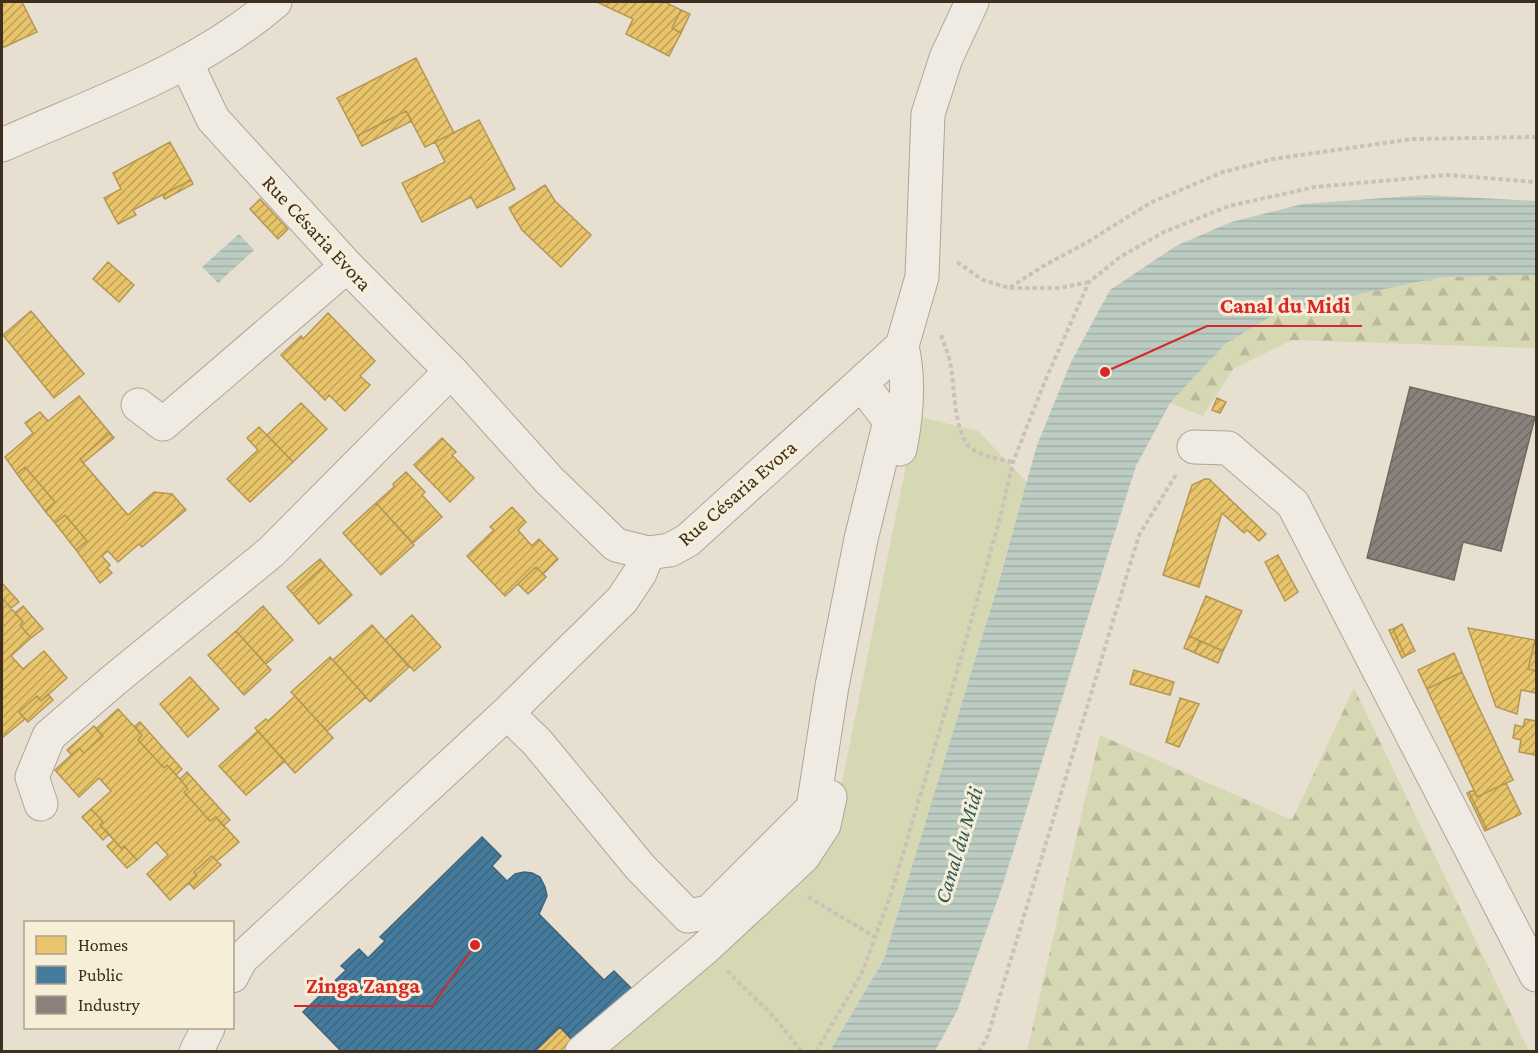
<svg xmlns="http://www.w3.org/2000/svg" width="1538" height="1053" viewBox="0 0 1538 1053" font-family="'Crimson Pro',serif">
  <defs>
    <pattern id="forest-firs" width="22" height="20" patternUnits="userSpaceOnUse" patternTransform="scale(1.5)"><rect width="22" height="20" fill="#d6d7b3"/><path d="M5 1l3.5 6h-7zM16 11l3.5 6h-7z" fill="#b9b99a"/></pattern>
    <pattern id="water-rules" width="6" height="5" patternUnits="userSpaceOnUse" patternTransform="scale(1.5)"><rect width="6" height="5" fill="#bcccc2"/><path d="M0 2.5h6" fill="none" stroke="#a2b0a6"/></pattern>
    <pattern id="homes-hatch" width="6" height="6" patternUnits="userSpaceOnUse" patternTransform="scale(1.5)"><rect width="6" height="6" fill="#e9c46a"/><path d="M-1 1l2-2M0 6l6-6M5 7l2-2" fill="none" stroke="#bea057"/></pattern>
    <pattern id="public-hatch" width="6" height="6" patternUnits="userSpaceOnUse" patternTransform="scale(1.5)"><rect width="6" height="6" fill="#457b9d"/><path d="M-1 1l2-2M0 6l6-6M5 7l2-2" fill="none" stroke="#3b6580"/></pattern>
    <pattern id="industry-hatch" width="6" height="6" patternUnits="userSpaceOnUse" patternTransform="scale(1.5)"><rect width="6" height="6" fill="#8a817c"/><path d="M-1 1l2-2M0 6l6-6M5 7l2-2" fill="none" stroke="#726a65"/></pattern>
  </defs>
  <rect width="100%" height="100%" fill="#e7e0d1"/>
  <path fill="#d6d7b3" d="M 916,416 L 978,431 L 1027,482 L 952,740 L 884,959 L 830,1052 L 596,1052 L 829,847 Z"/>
  <path fill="url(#forest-firs)" d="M 1536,275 L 1536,348 L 1292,340 L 1233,369 L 1203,416 L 1170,403 L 1225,344 L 1280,311 L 1442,277 Z
    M 1354,688 L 1529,1051 L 1027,1051 L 1100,735 L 1292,820 Z"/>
  <path fill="url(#water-rules)" d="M 1424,195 L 1536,201 L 1536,275 L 1442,277 L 1280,311 L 1225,344 L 1170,403 L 1136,466 L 1000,893 L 957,1011 L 935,1051 L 830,1051 L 884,959 L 999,581 L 1037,445 L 1071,362 L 1110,290 L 1176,246 L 1231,222 L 1303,204 Z
    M 239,234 L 254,250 L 218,283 L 202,267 Z"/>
  <path fill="url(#homes-hatch)" stroke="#b59754" stroke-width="1.5" d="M 2,2 L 22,2 L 37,32 L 2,48 Z
    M 597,2 L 665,2 L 681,10 L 672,28 L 681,33 L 669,56 L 626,34 L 633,19 Z
    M 681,10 L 690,14 L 681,33 L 672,28 Z
    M 416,58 L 454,133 L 425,147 L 406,111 L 357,136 L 337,98 Z
    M 406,111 L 412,121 L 362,146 L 357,136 Z
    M 479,120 L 515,189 L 477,208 L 471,197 L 422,222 L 402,183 L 445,162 L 435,142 Z
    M 170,142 L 191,180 L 133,210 L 136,215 L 118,224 L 104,198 L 121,189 L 113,173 Z
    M 191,180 L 193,184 L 165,199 L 162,195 Z
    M 545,185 L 555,201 L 591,235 L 561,267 L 522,230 L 509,208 Z
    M 260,199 L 288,229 L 278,239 L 250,209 Z
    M 108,262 L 134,285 L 119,302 L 93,279 Z
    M 31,311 L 84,374 L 54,398 L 3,335 Z
    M 328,313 L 375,361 L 360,376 L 370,385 L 345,411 L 329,395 L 325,400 L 281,355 L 301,336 L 303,339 Z
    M 79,396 L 110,433 L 80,459 L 128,515 L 154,492 L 172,494 L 186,510 L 142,547 L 139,544 L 118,562 L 108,551 L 102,556 L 110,565 L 107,568 L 112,573 L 100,583 L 76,550 L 87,541 L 65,515 L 55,523 L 45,511 L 55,502 L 25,467 L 17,474 L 5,457 L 33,433 L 25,423 L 40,412 L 48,421 Z
    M 1217,398 L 1226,402 L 1220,413 L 1212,410 Z
    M 301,403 L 327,429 L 293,462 L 267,435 Z
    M 259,427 L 293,462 L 250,502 L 227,479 L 258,450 L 247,438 Z
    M 110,433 L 114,438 L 83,463 L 80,459 Z
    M 442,438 L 456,452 L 452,455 L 474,478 L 450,502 L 414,465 Z
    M 25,467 L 55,502 L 45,511 L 17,474 Z
    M 406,472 L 425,492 L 422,495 L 442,517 L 413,543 L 376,503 L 394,487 L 393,484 Z
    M 1205,479 L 1209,479 L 1266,534 L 1259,541 L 1247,530 L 1244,533 L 1222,513 L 1199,587 L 1163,575 L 1192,485 Z
    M 376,503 L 414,545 L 381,575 L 343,533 Z
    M 512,507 L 526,522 L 518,530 L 532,546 L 539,539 L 558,559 L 543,574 L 536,567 L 505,596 L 467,556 L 494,530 L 490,527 Z
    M 65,515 L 87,541 L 76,550 L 55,523 Z
    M 1278,555 L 1298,592 L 1285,601 L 1265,562 Z
    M 320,559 L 325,565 L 293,594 L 287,587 Z
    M 325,565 L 352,595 L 319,624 L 293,594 Z
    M 536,567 L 546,577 L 528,594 L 518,584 Z
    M 2,583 L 19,602 L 11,608 L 3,599 L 2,600 Z
    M 1206,596 L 1242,611 L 1223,651 L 1189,636 Z
    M 3,599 L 23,622 L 20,625 L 31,638 L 11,656 L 23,669 L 44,651 L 67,678 L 41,701 L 37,696 L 19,712 L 25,719 L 2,738 Z
    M 23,606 L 43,629 L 31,638 L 20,625 L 23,622 L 15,613 Z
    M 263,606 L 293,640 L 266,664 L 236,631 Z
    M 412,615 L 441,647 L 414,671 L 385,640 Z
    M 1402,624 L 1415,651 L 1405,656 L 1393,629 Z
    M 372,625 L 409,667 L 370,702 L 333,660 Z
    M 1468,628 L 1535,640 L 1528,669 L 1536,671 L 1536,693 L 1521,690 L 1517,714 L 1496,707 Z
    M 1393,629 L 1405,656 L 1402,658 L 1389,630 Z
    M 236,631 L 271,670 L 244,695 L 208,655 Z
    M 1189,636 L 1200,641 L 1195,653 L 1184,648 Z
    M 1535,640 L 1536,640 L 1536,671 L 1528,669 Z
    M 1200,641 L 1223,651 L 1218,663 L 1195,653 Z
    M 1454,653 L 1462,672 L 1427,689 L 1418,670 Z
    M 330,657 L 366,697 L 327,731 L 291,692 Z
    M 1134,670 L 1174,682 L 1170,695 L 1130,684 Z
    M 1462,672 L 1513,780 L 1477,797 L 1427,689 Z
    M 190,677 L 219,709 L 188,737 L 160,704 Z
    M 48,694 L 53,700 L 28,722 L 19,712 L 37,696 L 41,701 Z
    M 295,696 L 333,738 L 295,773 L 255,728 L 266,719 L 268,721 Z
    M 1180,698 L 1199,704 L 1179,747 L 1166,742 Z
    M 118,709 L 142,735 L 138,740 L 164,768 L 167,765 L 180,779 L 188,789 L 184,792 L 210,821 L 216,817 L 239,842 L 217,861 L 212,856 L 194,872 L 197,876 L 170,900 L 147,874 L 168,855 L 156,842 L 137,860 L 124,846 L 122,849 L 100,825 L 103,822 L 91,809 L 111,791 L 99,778 L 79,797 L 55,770 L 79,748 L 84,753 L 103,736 L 96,729 Z
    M 1525,719 L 1536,721 L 1536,755 L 1519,752 L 1521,740 L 1513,738 L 1515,725 L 1523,727 Z
    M 140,722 L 182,769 L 176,775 L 167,765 L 164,768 L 138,740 L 142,735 L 135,726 Z
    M 94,726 L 103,736 L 84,753 L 79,748 L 72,755 L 67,750 Z
    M 258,731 L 285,761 L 246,795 L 219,766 Z
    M 187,772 L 230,820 L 223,826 L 216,817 L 210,821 L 184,792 L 188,789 L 180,779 Z
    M 1506,783 L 1521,814 L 1487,830 L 1469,792 L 1474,790 L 1477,797 Z
    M 1469,792 L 1487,830 L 1485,831 L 1467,793 Z
    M 91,809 L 103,822 L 100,825 L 109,834 L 103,840 L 82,817 Z
    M 114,840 L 122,849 L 124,846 L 137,860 L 127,868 L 107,846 Z
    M 212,856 L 221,865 L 194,889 L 189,883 L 197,876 L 194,872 Z
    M 560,1027 L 577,1045 L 571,1052 L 534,1052 Z"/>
  <path fill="url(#public-hatch)" stroke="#436478" stroke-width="1.5" d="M 482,837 L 501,856 L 492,866 L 507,881 L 515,874 L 524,872 L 532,873 L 540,877 L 545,887 L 547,896 L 539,914 L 604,980 L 614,971 L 633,990 L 577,1045 L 560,1027 L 534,1052 L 342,1052 L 303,1012 L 346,970 L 341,966 L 359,949 L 368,958 L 385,941 L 380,937 Z"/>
  <path fill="url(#industry-hatch)" stroke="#736860" stroke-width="1.5" d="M 1410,387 L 1535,417 L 1501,551 L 1463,542 L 1454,580 L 1367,558 Z"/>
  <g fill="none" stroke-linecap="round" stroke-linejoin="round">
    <defs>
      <path id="minor" d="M 189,62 L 193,77 L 213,119 L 347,266 L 451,371 L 549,480 L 616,545 L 648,553 L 670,550 L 688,540 L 902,346 L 922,277 L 928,114 L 946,58 L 972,2
        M 2,145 C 95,104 197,69 275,2
        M 138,405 L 163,424 L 347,266
        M 1194,447 L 1228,448 L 1293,504 L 1536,975
        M 900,449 C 907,415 910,381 902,346
        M 507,713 L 537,742 L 640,867 L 688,916 L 709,912 L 813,808 L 832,686 L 861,539 L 890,421 L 861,383
        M 41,804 L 32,777 L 49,736 L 114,680 L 271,552 L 451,371
        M 232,976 L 241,959 L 507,713 L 622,600 L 640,573 L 648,553
        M 196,1052 L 208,1028
        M 582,1052 L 704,949 L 803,857 L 824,825 L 830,797"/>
    </defs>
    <use href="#minor" stroke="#ada599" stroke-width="35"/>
    <path stroke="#c8c2b9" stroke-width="4" stroke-dasharray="4.5 3" stroke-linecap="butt" d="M 957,262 L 983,280 L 1009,288 L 1045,265 L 1086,243 L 1150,203 L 1223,172 L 1273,159 L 1412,139 L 1536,137
      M 1010,288 L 1060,288 L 1089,282
      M 941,335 C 944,344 948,352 950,362 C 955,384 953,431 970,447 C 981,457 999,459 1013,462
      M 808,897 L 875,937
      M 727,971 L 774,1017 L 802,1052
      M 816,1052 L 862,973 L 891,894 L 954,682 L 1000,518 L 1013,462 L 1045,381 L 1089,282 L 1120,257 L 1164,232 L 1229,206 L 1315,187 L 1448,175 L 1536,182
      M 979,1052 L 988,1035 L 1139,535 L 1177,473"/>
    <use href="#minor" stroke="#efebe3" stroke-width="33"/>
  </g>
  <g text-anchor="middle" stroke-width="6" stroke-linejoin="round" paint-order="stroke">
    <g font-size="21" fill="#3d2e20" stroke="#f7eed8">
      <text transform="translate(317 233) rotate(47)" y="7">Rue Césaria Evora</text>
      <text transform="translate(737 493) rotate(-41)" y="7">Rue Césaria Evora</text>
    </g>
    <g font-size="22" font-style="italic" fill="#2f5d5a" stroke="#f7eed8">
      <text transform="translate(958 845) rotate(-73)" y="8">Canal du Midi</text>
    </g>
  </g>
  <path fill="none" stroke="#d62828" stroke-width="2" d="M1105 372L1207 326H1362M475 945L432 1006H294"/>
  <g fill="#d62828" stroke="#f7eed8" stroke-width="2">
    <circle cx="1105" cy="372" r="6"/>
    <circle cx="475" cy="945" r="6"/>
  </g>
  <g font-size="22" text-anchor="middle" font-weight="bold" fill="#d62828" stroke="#f7eed8" stroke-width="6" stroke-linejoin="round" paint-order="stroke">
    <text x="1285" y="313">Canal du Midi</text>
    <text x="363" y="993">Zinga Zanga</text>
  </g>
  <rect width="1538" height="1053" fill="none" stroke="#3d2e20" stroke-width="6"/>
  <rect x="24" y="921" width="210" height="108" fill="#f7eed8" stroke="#ada18e" stroke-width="1.5"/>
  <rect x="36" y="936" width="30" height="18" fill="#e9c46a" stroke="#ada18e" stroke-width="1.5"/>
  <text x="78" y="951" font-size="18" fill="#3d2e20">Homes</text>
  <rect x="36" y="966" width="30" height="18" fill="#457b9d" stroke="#ada18e" stroke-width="1.5"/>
  <text x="78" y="981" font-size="18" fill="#3d2e20">Public</text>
  <rect x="36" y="996" width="30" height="18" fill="#8a817c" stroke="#ada18e" stroke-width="1.5"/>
  <text x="78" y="1011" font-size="18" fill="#3d2e20">Industry</text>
</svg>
